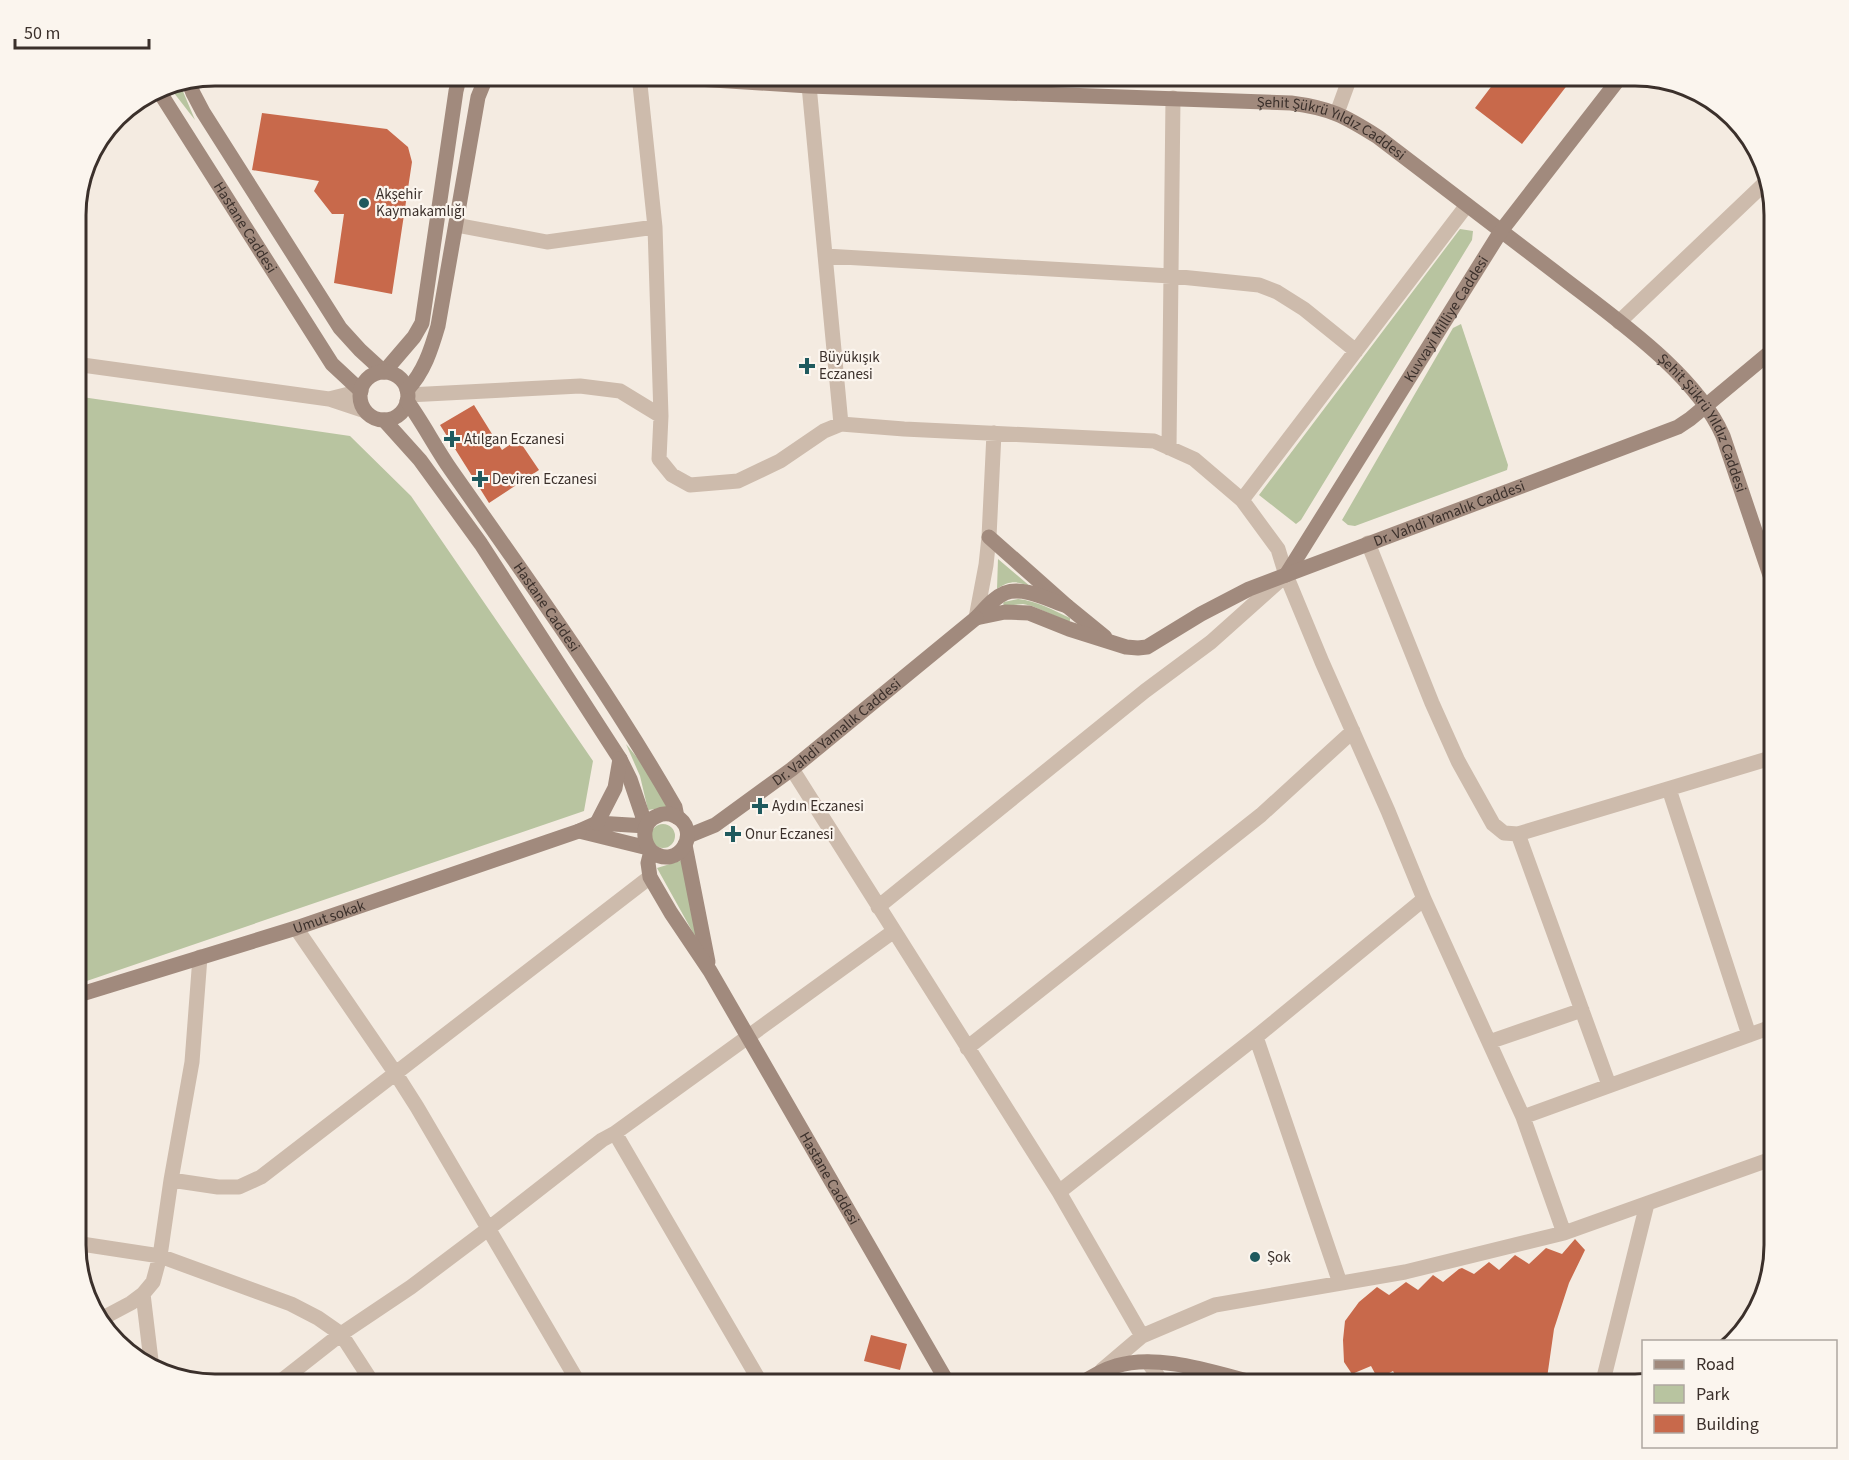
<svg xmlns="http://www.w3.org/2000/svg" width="1849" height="1460" viewBox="0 0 1849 1460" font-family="'Source Sans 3',sans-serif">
  <rect width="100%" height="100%" fill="#f4ebe1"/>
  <path fill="#b8c4a0" d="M 179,82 L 195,120 L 167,84 Z
    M 1460,229 L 1473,231 L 1472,240 L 1301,520 L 1296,524 L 1259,495 Z
    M 1461,324 L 1508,465 L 1507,470 L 1355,526 L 1348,525 L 1342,520 L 1453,328 Z
    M 75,396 L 350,436 L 411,496 L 593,761 L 584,811 L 75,985 Z
    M 998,559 L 1031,587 C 1018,581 1010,580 997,589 Z
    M 1018,599 C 1037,601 1053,610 1070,618 L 1070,621 L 1067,621 L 1032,606 L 1023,604 L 1005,606 L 1003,604 L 1004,602 Z
    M 626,744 L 644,766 L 669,807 L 648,810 L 640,776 Z
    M651 836a12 12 0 1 1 24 0a12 12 0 1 1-24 0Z
    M 683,860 L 701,947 L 657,868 Z"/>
  <path fill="#c8694b" d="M 1500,75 L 1575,75 L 1522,144 L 1475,108 Z
    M 262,113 L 387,129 L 408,147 L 412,162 L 392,294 L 334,283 L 344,214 L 332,214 L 314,191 L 319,181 L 252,170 Z
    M 474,405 L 502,450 L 518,439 L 539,470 L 489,503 L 440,425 Z
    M 1575,1239 L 1585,1250 L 1569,1283 L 1554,1329 L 1546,1385 L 1423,1385 L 1418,1379 L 1401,1385 L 1393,1371 L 1378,1379 L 1371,1366 L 1352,1374 L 1344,1362 L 1343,1340 L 1345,1321 L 1359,1302 L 1377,1287 L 1389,1295 L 1406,1282 L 1418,1290 L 1433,1275 L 1443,1282 L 1459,1269 L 1462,1268 L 1474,1274 L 1489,1262 L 1499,1270 L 1515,1255 L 1529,1264 L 1546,1248 L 1562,1254 Z
    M 871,1335 L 907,1344 L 900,1370 L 864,1361 Z"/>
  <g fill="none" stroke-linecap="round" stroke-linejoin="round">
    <path stroke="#cdbbac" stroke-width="15" d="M 639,75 L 655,227 L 661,416
      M 808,75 L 841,424
      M 1042,75 L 1043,94
      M 1337,113 L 1349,80 L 1353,75
      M 456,225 L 547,242 L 655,227
      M 825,256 L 1171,276 L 1259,285 L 1277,292 L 1304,309 L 1356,351
      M 1619,322 L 1766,182
      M 75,364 L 329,399
      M 361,391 L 329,399 L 365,411
      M 408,395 L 580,386 L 620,391 L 661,416 L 659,459 L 672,475 L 690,485 L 738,481 L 780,461 L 824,431 L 841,424 L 904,429 L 1154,441 L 1194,459 L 1242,500 L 1278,549 L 1286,575 L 1322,662 L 1388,811 L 1424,899 L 1523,1117 L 1564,1233
      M 1169,448 L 1173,98
      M 1242,500 L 1467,205
      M 1368,543 L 1432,703 L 1458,761 L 1493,824 L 1504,833 L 1518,834 L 1774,757
      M 976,618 L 986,565 L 989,537 L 994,433
      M 792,769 L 1059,1192 L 1142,1336
      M 1669,789 L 1749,1035
      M 1518,834 L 1609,1085
      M 878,907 L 1145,691 L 1211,642 L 1286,575
      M 296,928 L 396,1074 L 417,1107 L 580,1385
      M 1256,1037 L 1340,1283
      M 1489,1042 L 1582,1010
      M 967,1048 L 1261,815 L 1353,731
      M 1523,1117 L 1774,1026
      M 615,1133 L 762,1385
      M 171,1180 L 218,1187 L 239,1187 L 261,1177 L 650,877
      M 1059,1192 L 1256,1037 L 1424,899
      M 75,1243 L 160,1256 L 291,1304 L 318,1318 L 341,1334 L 374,1385
      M 143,1294 L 152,1369
      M 99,1320 L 131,1303 L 143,1294 L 153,1282 L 160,1256 L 171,1180 L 192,1062 L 200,957
      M 1148,1362 L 1164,1385
      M 1102,1370 L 1142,1336 L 1215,1305 L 1405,1272 L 1564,1233 L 1774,1158
      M 276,1385 L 341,1334 L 411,1287 L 488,1229 L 602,1140 L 615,1133 L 894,931
      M 1602,1385 L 1647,1204"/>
    <g stroke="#a18a7d" stroke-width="15">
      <path id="s1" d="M 634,75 L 809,86 L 1291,103 C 1330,108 1345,116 1378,137 C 1437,182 1496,227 1555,272 C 1610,315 1695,372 1723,436 L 1774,587"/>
      <path d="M 188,80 L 193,93 L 203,112 L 340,328 L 360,350 L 384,372 L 414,337 L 422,323 L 456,91 L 460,75"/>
      <path id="s2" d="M 157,88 L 332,364 L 361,391"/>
      <circle cx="384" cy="396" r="24"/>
      <path d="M 407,390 C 424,372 431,350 438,326 L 478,97 L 487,75"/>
      <path id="s3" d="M 407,401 C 423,423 435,447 451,470 C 528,580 608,690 675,807 L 677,817"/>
      <path d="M 384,420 L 420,460 L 481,544 L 620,759 L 630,779 L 646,826 L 597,823 L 579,831 L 648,848"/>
      <path d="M 989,537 L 1067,606 L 1105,637"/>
      <path id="s4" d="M 1286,575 L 1501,231 L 1622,75"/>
      <path id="s5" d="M 1067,606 C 1049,600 1024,586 1005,593 C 993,598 985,609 976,618 L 1005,612 L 1029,613 L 1069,629 L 1126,647 L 1138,648 L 1147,647 L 1201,614 L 1249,589 L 1678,427 L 1690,419 L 1774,349"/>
      <path d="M 597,823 L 615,788 L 620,759"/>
      <path id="s6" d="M 688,836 L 715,825 L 792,769 L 976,618"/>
      <path d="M 685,845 L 708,962"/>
      <path id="s7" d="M 651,851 C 679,873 703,829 675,816 C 669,813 663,813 657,816 C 642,822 642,840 651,851 L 648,863 L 650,877 L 671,913 L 710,971 L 949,1385"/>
      <path id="s8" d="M 75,996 L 296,928 L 579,831"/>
      <path d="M 1079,1385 C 1091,1377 1102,1370 1116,1366 C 1159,1352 1220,1375 1263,1385"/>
    </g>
  </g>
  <g fill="#1f5a5e" stroke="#fbf5ee" stroke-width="2">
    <circle cx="364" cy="203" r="6"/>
    <path d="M804 357h6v6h6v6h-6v6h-6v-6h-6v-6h6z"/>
    <path d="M449 430h6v6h6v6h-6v6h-6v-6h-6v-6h6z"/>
    <path d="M477 470h6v6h6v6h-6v6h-6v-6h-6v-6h6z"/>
    <path d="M757 797h6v6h6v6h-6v6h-6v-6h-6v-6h6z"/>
    <path d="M730 825h6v6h6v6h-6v6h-6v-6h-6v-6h6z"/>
    <circle cx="1255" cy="1257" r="6"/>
  </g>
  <g text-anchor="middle" stroke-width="4.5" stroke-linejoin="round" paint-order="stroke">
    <g font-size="15" fill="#3b302b" stroke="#fbf5ee">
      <text dy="5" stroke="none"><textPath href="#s1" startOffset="704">Şehit Şükrü Yıldız Caddesi</textPath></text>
      <text dy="5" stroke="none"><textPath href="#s2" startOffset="165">Hastane Caddesi</textPath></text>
      <text dy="5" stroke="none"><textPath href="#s4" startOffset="302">Kuvvayi Milliye Caddesi</textPath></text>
      <text dy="5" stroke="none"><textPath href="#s1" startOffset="1190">Şehit Şükrü Yıldız Caddesi</textPath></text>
      <text dy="5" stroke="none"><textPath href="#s5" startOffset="612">Dr. Vahdi Yamalık Caddesi</textPath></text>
      <text dy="5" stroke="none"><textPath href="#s3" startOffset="249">Hastane Caddesi</textPath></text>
      <text dy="5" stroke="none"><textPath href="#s6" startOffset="182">Dr. Vahdi Yamalık Caddesi</textPath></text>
      <text dy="5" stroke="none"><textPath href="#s8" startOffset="266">Umut sokak</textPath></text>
      <text dy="5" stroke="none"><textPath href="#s7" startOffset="512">Hastane Caddesi</textPath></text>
    </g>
    <g font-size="15" fill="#3b302b" stroke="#fbf5ee" text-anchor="start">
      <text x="376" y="199">Akşehir<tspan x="376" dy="17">Kaymakamlığı</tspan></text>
      <text x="819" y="362">Büyükışık<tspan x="819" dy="17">Eczanesi</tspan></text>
      <text x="464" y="444">Atılgan Eczanesi</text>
      <text x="492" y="484">Deviren Eczanesi</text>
      <text x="772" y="811">Aydın Eczanesi</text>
      <text x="745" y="839">Onur Eczanesi</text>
      <text x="1267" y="1262">Şok</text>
    </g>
  </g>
  <path d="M0 0H1849V1460H0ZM215 86H1635A129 129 0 0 1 1764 215V1245A129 129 0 0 1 1635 1374H215A129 129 0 0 1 86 1245V215A129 129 0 0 1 215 86Z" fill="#fbf5ee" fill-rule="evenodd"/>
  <path fill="none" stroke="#3b302b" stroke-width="3" d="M215 86H1635A129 129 0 0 1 1764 215V1245A129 129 0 0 1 1635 1374H215A129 129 0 0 1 86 1245V215A129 129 0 0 1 215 86Z"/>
  <rect x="1642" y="1340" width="195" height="108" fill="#fbf5ee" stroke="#aea6a0" stroke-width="1.5"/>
  <rect x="1654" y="1360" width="30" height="9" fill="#a18a7d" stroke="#aea6a0" stroke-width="1.5"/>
  <text x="1696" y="1370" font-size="18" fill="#3b302b">Road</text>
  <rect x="1654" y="1385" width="30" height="18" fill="#b8c4a0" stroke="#aea6a0" stroke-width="1.5"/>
  <text x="1696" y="1400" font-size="18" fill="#3b302b">Park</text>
  <rect x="1654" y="1415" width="30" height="18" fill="#c8694b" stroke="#aea6a0" stroke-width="1.5"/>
  <text x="1696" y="1430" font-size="18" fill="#3b302b">Building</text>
  <path d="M15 39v9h134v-9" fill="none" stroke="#3b302b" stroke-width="3"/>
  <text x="24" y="39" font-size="18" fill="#3b302b" stroke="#fbf5ee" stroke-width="4.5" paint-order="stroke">50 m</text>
</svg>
